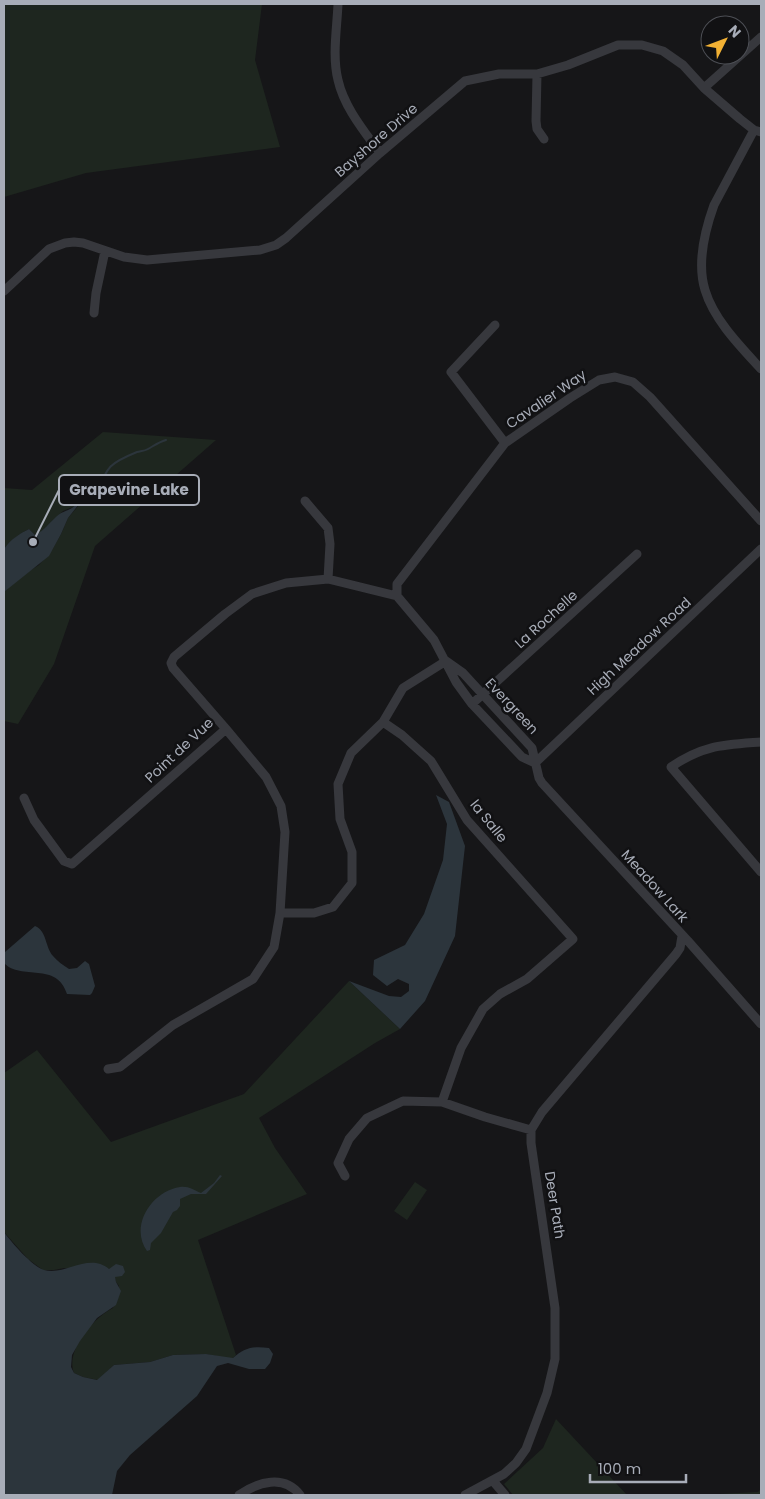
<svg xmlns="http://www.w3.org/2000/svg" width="765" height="1499" viewBox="0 0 765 1499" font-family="Poppins,sans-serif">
  <rect width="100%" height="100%" fill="#161618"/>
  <path fill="#1e261f" d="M 4,4 L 262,4 L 255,60 L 280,147 L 86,173 L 4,197 Z
    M 103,432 L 216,440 L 95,546 L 54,664 L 18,724 L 4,721 L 4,592 L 20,577 L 39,565 L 52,550 L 61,534 L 68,518 L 80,504 L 63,511 L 40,533 L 35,535 L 29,529 C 19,534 11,540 4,549 L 4,488 L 32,490 Z
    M 349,981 L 400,1029 L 375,1043 L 259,1118 L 275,1148 L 307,1194 L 198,1240 L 236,1355 L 233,1358 L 227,1358 L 206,1354 L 173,1355 L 150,1362 L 114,1365 L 98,1380 L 83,1377 L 74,1373 C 65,1351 93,1318 113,1308 L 119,1286 L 116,1282 L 112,1269 L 64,1268 L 54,1270 L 43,1270 L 28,1259 L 4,1232 L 4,1073 L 37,1050 L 111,1142 L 244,1094 Z
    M 415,1182 L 427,1190 L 407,1220 L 394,1211 Z
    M 556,1419 L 627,1495 L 513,1495 L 504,1484 L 543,1448 Z
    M 761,1489 L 761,1495 L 701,1495 L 758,1492 Z"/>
  <path fill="#2c353c" d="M 87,494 L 68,518 L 61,534 L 49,556 L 4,592 L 4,549 C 11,539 19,534 29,529 L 35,535 C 44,531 50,522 57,516 C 61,512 67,511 72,508 C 77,504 82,498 87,494 Z
    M 436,795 L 449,802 L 465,846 L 455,936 L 425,1001 L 400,1029 L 349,981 L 389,996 L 401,997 L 409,991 L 409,984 L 398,979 L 387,986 L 373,975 L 374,960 L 405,945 L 424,914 L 443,860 L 447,824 Z
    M 35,926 C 47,931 45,947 53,956 C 57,961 63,965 69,969 L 77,968 L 85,961 L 89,964 L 95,986 L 92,993 L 90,995 L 67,994 C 57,961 21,981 4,963 L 4,954 L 5,952 Z
    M 220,1175 L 222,1176 L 206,1194 L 191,1194 L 180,1199 L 180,1206 L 177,1210 L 173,1212 L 161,1233 L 151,1243 L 150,1250 L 147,1251 C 129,1226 152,1191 180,1187 C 189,1186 193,1190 201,1193 L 214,1183 Z
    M 4,1232 C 12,1243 32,1266 44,1270 C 66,1276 88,1252 109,1269 L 116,1264 L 123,1266 L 125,1272 L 122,1276 L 115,1277 L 116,1282 L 121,1291 L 116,1305 L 97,1318 L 80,1341 L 72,1355 L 71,1367 L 74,1373 L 83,1377 L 97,1380 L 114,1365 L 150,1362 L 173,1355 L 206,1354 L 233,1358 C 245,1347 254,1346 269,1348 L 273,1354 L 270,1363 L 265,1369 L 249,1369 L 228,1363 L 217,1366 L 197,1396 L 130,1455 L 117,1471 L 112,1495 L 4,1495 Z"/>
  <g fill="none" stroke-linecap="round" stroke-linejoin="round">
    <path stroke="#2c353c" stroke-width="2" d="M 86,496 L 87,494 L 97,493 C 107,466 110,463 137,452 C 141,451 145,451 148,449 C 155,445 159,442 166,440"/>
    <path stroke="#37383d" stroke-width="9" d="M 338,4 C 337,28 332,56 338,80 C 344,107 364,131 380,153
      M 537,74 L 536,121 L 537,129 L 544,139
      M 704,88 L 761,37
      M 754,130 L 714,205 C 705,230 697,264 705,290 C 714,320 740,346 761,369
      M 4,291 L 49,249 L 65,243 L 74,242 L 83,243 L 124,257 L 147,260 L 260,250 L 276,245 L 286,238 L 380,153 L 465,81 L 499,74 L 537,74 L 568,65 L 618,45 L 642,45 L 663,51 L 683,65 L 704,88 L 740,119 L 754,130 L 761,132
      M 94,313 L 96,293 L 105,251
      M 495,325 L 451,372 L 505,443
      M 305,501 L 328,528 L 330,544 L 328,579
      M 397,596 L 397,584 L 505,443 L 570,398 L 599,380 L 615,377 L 633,382 L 650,397 L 761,521
      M 397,596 L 434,640 L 456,682 L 472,704 L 522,757 L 535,763
      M 446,661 L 463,673 L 532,748 L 539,778 L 542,783 L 688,941 L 761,1024
      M 472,704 L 637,554
      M 383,722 L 402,735 L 431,761 L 467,820 L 573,939 L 527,979 L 500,994 L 483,1009 L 461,1048 L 442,1102
      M 761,742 C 723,745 703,745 671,767 L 761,872
      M 535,763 L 761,549
      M 24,798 L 34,820 L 64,861 L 72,864 L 226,729 L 173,668 L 171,663 L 174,657 L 225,614 L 252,594 L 286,583 L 328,579 L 397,596
      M 280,913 L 314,913 L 333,907 L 352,883 L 352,852 L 340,819 L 338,784 L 351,753 L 383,722 L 403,688 L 446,661
      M 108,1069 L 120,1067 L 173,1025 L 253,979 L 274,947 L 280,913 L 285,832 L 281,806 L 266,777 L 226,729
      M 345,1176 L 338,1163 L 349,1139 L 367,1118 L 403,1101 L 442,1102 L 485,1117 L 531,1130
      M 493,1481 L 505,1495
      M 239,1495 C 258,1482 284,1474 300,1495
      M 465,1495 L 504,1474 L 516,1463 L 526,1449 L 547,1393 L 555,1359 L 555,1308 L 531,1143 L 531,1130 L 542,1112 L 676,954 L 680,948 L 682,936"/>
  </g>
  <g text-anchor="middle" stroke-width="5" stroke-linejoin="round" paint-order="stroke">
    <g font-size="14" fill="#a8adb8" stroke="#111113">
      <text transform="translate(376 140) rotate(-41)" y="5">Bayshore Drive</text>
      <text transform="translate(546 399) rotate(-34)" y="5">Cavalier Way</text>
      <text transform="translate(546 619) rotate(-42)" y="5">La Rochelle</text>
      <text transform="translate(639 646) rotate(-43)" y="5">High Meadow Road</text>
      <text transform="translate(512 706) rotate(47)" y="5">Evergreen</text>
      <text transform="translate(179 750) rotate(-43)" y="5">Point de Vue</text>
      <text transform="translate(489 821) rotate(51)" y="5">la Salle</text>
      <text transform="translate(655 886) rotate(48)" y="5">Meadow Lark</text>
      <text transform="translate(555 1205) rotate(81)" y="5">Deer Path</text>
    </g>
  </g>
  <path fill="none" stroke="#a8adb8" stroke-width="2" d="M33 542L59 490"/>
  <circle fill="#a8adb8" stroke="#111113" stroke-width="2" cx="33" cy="542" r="5"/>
  <rect fill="#111113" stroke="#a8adb8" stroke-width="2" x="59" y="475" width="140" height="30" rx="5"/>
  <g font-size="15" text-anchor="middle" font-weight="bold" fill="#a8adb8">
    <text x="129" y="495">Grapevine Lake</text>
  </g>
  <rect width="765" height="1499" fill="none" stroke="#a8adb8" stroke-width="10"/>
  <g transform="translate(725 40) rotate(48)"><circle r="24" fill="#111113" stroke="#4d4f55"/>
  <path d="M0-4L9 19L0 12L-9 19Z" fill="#f2b134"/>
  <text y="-8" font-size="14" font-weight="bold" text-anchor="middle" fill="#a8adb8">N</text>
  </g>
  <path d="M590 1474v8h96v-8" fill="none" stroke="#a8adb8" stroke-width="2.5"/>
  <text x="598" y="1474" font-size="15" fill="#a8adb8" stroke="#111113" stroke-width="4" paint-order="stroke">100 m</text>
</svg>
